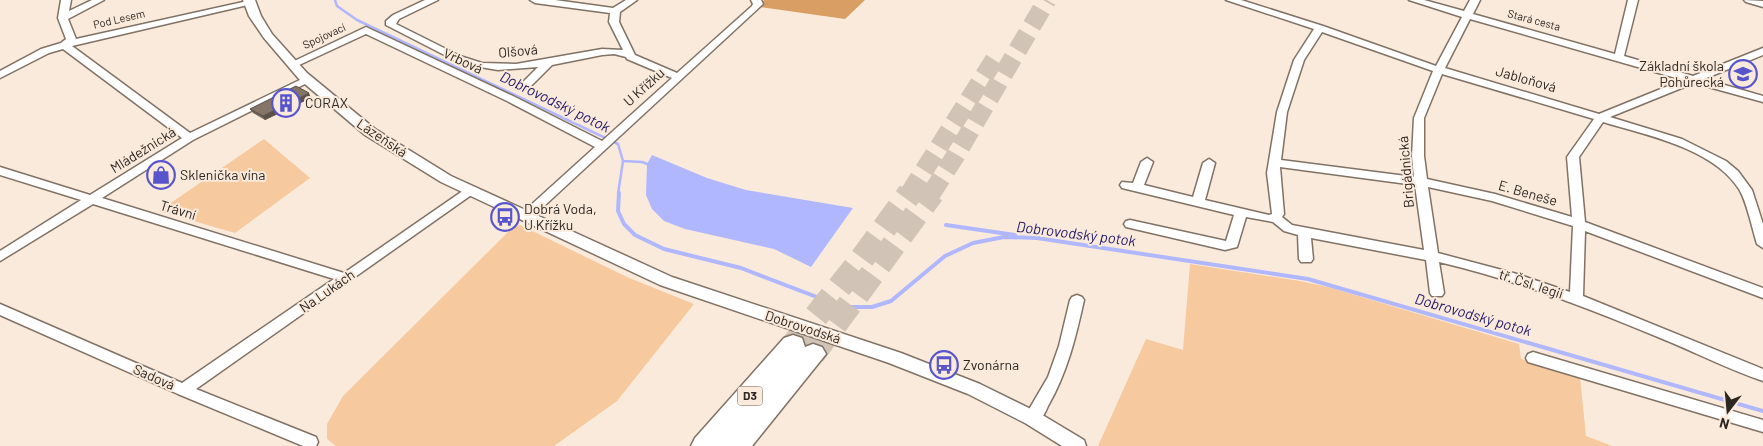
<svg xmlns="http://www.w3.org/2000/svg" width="1763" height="446" viewBox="0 0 1763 446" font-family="Barlow,sans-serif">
  <rect width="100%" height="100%" fill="#faeadb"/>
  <path fill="#f7c99e" d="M 264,139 L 310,178 L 235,233 L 159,211 Z
    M 520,225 L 629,278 L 694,304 L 617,401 L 554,446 L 336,446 L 327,439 L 327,424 L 343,396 L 513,227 Z
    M 1190,264 L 1300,281 L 1328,287 L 1519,344 L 1521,359 L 1580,377 L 1586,436 L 1612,446 L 1098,446 L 1146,339 L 1183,350 Z"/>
  <path fill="#d89e64" d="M 764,0 L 865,0 L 845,19 L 760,7 Z"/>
  <path fill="#b0b7ff" d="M 652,155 L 707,178 L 746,190 L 853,208 L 811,267 L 774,249 L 685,229 L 664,221 L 652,209 L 646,195 L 647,164 Z"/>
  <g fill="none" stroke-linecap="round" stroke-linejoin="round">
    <path stroke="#b0b7ff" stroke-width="2.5" d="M 335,0 L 337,6 L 357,20 L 618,144 L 623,161 L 618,194
      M 623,161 L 642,162 L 650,165"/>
    <path stroke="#b0b7ff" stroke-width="4" d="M 619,193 L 618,211 L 624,224 L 635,235 L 664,249 L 741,268 L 843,307 L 872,307 L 891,301 L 945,256 L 973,243 L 1004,237 L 1037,238 L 1308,279 L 1763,411
      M 946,225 L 1015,235"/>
    <path stroke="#d1c3b6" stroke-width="19" stroke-dasharray="19 9" stroke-linecap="butt" d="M 909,194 L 998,54
      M 931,194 L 956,155 L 1047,0"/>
    <path stroke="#d1c3b6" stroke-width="25" stroke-dasharray="25 12" stroke-linecap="butt" d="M 793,345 L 861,260 L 910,193
      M 813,354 L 932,193"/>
    <defs>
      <path id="minor" d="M 61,0 L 71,0 L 69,11 L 92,0 L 104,0 L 68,19 L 76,39 L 252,0 L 252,4 L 72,46 L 190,133 L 304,78 L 308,77 L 313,80 L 193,140 L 102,198 L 344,273 L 467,188 L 471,187 L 477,191 L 196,389 L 316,437 L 318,442 L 316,446 L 303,446 L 178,394 L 0,315 L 0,304 L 182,383 L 334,279 L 93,204 L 0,261 L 0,251 L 81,200 L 0,175 L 0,167 L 90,195 L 182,138 L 63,49 L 49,53 L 0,78 L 0,71 L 41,49 L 61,43 L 66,39 L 58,18 Z
        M 425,0 L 438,0 L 399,19 L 396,24 L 460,56 L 482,63 L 516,64 L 602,49 L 623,50 L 609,22 L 610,13 L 535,3 L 530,0 L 555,0 L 613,8 L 626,0 L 637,0 L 620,12 L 619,22 L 635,55 L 677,73 L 752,6 L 753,4 L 751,0 L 761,0 L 763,4 L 529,220 L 525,221 L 519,217 L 521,214 L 595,147 L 507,101 L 366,34 L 297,66 L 289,66 L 288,64 L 366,27 L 515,97 L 602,141 L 672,78 L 627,59 L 626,57 L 614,54 L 602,55 L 552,65 L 528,89 L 520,89 L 519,87 L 520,85 L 538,67 L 498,70 L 462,64 L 386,25 L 386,21 L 393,15 Z
        M 1226,0 L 1241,0 L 1323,26 L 1436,66 L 1462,17 L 1409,0 L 1424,0 L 1464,11 L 1470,0 L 1480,0 L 1473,14 L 1615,54 L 1628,0 L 1638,0 L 1624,56 L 1693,76 L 1763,48 L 1763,55 L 1704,79 L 1763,96 L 1763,102 L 1694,83 L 1610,117 L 1682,139 L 1726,161 L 1738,171 L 1752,190 L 1763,224 L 1763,248 L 1757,244 C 1752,228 1747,202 1739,189 C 1713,148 1646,135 1603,122 L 1579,157 L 1585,222 L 1763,288 L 1763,298 L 1585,231 L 1583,296 L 1763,369 L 1763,381 C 1727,369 1693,351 1658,337 C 1586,307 1515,280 1439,262 L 1444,293 L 1442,296 L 1432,296 L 1430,293 L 1426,260 L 1311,238 L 1313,259 L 1311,262 L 1301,262 L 1299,259 L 1298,235 L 1284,231 L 1273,222 L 1246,217 L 1237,247 L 1225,250 L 1126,227 L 1124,224 L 1126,221 L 1130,220 L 1226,241 L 1234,215 L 1122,188 L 1120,185 L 1122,182 L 1133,183 L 1141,162 L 1147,158 L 1153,162 L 1144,185 L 1193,197 L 1203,163 L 1209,159 L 1215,163 L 1205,200 L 1269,215 L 1272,214 L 1267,173 L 1277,112 L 1294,60 L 1314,29 ZM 1470,19 L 1683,80 L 1599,114 L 1445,68 ZM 1322,32 L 1433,71 L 1414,118 L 1412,156 L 1414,177 L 1281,160 L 1287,112 L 1304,60 ZM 1442,74 L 1594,119 L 1567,157 L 1572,217 L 1495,194 L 1427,179 L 1424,156 L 1424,118 ZM 1280,167 L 1415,185 L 1424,250 L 1292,225 L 1282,217 L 1284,214 ZM 1428,187 L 1492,201 L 1573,226 L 1570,292 L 1517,274 L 1438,253 Z
        M 1744,0 L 1763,1 L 1763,7 L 1746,2 Z
        M 1077,295 L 1082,297 L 1084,300 C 1076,337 1067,373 1048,406 C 1046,411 1042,419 1038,422 C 1034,425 1030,424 1027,422 L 1024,418 L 1048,377 L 1059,346 L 1070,300 L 1072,297 Z
        M 1533,352 L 1763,420 L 1763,432 L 1528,362 L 1526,358 L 1528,354 Z"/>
      <path id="tertiary" d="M 243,0 L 255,0 L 261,16 L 272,34 L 307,73 L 375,129 L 451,176 L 672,277 L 901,353 L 980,384 L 1039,413 L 1084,440 L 1086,446 L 1062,446 L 1025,423 L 968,394 L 889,363 L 660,285 L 441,182 L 365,135 L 299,79 L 264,38 L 249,16 Z"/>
      <path id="motorway" d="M 793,335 L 802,338 L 805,347 L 813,344 L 822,347 L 826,354 L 752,446 L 691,446 L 695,438 L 784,338 Z"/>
    </defs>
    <use href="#minor" stroke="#807265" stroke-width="3"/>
    <use href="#tertiary" stroke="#807265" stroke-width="3"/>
    <use href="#motorway" stroke="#807265" stroke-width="3"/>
    <use href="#minor" fill="#fff" fill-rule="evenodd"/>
    <use href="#tertiary" fill="#fff" fill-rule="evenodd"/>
    <use href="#motorway" fill="#fff" fill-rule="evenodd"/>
  </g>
  <path fill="#726559" d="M 311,98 L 265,120 L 253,113 L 250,109 Z"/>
  <path fill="#5c5249" d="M 309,93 L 311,98 L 265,120 L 263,116 Z"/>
  <path fill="#847568" stroke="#5c5249" d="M 296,86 L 309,93 L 263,116 L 250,109 Z"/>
  <defs>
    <symbol id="school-ring" viewBox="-11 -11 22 22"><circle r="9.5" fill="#faeadb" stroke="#5855cc" stroke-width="1.5"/><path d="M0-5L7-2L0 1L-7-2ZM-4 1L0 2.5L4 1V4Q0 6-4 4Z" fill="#5855cc"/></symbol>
    <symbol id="building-ring" viewBox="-11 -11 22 22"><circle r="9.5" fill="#faeadb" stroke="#5855cc" stroke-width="1.5"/><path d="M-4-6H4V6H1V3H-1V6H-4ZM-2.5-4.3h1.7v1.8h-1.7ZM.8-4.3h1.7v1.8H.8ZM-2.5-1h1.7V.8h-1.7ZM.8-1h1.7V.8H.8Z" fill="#5855cc"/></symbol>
    <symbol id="shop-ring" viewBox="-11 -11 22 22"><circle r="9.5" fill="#faeadb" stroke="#5855cc" stroke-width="1.5"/><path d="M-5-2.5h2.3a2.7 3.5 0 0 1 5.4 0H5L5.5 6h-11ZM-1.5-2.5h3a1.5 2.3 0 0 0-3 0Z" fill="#5855cc"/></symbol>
    <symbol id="bus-ring" viewBox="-11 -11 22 22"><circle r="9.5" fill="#faeadb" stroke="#5855cc" stroke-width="1.5"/><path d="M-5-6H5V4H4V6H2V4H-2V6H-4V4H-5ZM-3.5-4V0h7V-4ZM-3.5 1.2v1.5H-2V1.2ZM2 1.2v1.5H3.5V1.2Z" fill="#5855cc"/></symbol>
  </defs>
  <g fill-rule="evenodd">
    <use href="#school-ring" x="1727" y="58" width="32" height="32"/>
    <use href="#building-ring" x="270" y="87" width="32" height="32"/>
    <use href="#shop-ring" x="145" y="159" width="32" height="32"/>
    <use href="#bus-ring" x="489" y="201" width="32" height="32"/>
    <use href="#bus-ring" x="928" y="349" width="32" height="32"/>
  </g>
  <g text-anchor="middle" stroke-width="4" stroke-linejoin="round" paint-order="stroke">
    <g font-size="11" fill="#2d2721" stroke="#faeadb">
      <text transform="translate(119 19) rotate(-13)" y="4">Pod Lesem</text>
      <text transform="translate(1534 20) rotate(15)" y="4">Stará cesta</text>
      <text transform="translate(324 36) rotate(-25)" y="4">Spojovací</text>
    </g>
    <rect fill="#faeadb" stroke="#6a6259" stroke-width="1" x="737.5" y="386.5" width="25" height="19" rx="4"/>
    <g font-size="12" font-weight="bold" fill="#2d2721">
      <text x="750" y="400">D3</text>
    </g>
    <g font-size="14" fill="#2d2721" stroke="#faeadb">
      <text transform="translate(518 51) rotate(-5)" y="5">Olšová</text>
      <text transform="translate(463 61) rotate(25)" y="5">Vrbová</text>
      <text transform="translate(1526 79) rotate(16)" y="5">Jabloňová</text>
      <text transform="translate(644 87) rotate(-42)" y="5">U Křížku</text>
      <text transform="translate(382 138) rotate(34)" y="5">Lázeňská</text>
      <text transform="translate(143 150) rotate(-32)" y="5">Mládežnická</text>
      <text transform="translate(1406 172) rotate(-95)" y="5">Brigádnická</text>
      <text transform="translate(1528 193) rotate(16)" y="5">E. Beneše</text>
      <text transform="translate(178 210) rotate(17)" y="5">Trávní</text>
      <text transform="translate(1531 284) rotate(18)" y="5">tř. Čsl. legií</text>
      <text transform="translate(327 291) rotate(-35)" y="5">Na Lukách</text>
      <text transform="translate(803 327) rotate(18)" y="5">Dobrovodská</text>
      <text transform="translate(154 377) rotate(24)" y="5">Sadová</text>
    </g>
    <g font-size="14" fill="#2d2721" stroke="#faeadb" text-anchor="start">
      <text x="1724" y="71" text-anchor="end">Základní škola<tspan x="1724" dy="16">Pohůrecká</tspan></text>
      <text x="305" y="108">CORAX</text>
      <text x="180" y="180">Sklenička vína</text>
      <text x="524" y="214">Dobrá Voda,<tspan x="524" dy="16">U Křížku</tspan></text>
      <text x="963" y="370">Zvonárna</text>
    </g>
    <g font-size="15" font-style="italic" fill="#221868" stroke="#faeadb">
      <text transform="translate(555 102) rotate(26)" y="5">Dobrovodský potok</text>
      <text transform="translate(1076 234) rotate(7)" y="5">Dobrovodský potok</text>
      <text transform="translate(1473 315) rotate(16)" y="5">Dobrovodský potok</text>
    </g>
  </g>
  <g transform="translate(1728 411) rotate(196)" stroke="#faeadb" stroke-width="4" paint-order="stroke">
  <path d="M0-4L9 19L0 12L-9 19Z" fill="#2d2721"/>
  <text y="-8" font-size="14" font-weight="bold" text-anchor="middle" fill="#2d2721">N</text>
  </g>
</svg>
